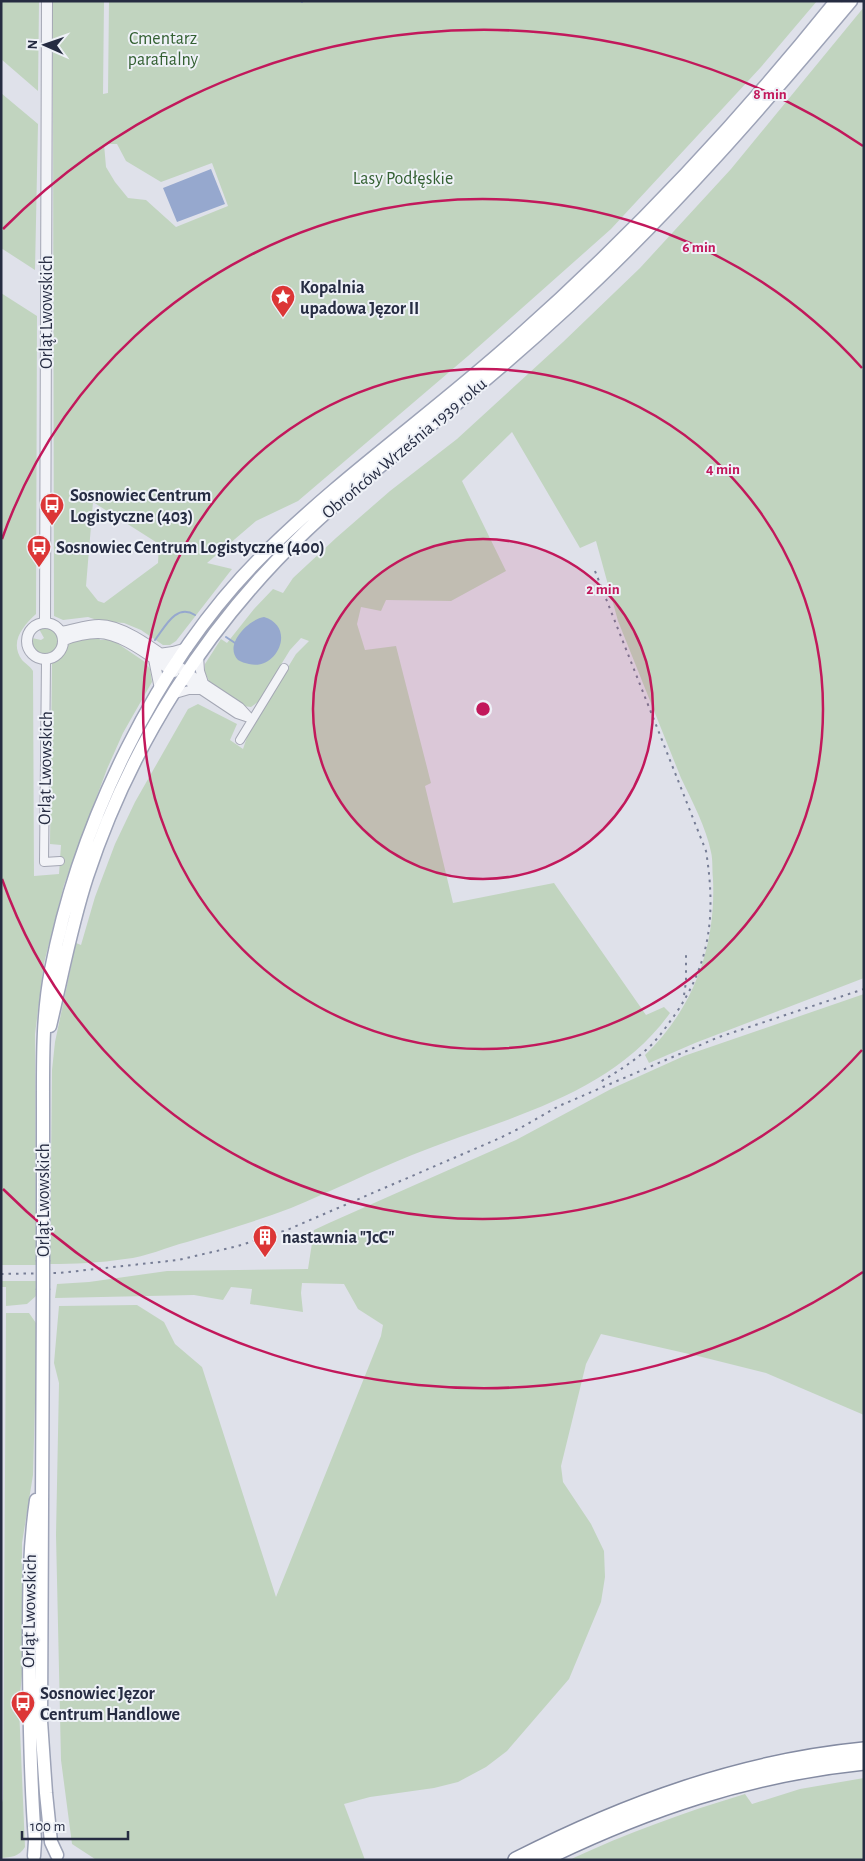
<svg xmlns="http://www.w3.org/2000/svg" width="865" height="1861" viewBox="0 0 865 1861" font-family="'Alegreya Sans',sans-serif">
  <rect width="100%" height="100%" fill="#dfe1ea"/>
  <path fill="#c1d4bf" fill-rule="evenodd" d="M 1,1 L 39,1 L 38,91 L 1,59 Z
    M 52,1 L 104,1 L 103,94 L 108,93 L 109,1 L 817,1 L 761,67 L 611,229 L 468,356 L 298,501 L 256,521 L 207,563 L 232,569 L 176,641 L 170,645 L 163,645 L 141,630 L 124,623 L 100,621 L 88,617 L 63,620 L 54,616 L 53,98 ZM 104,144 L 117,144 L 126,161 L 161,182 L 212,163 L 228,206 L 176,227 L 146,200 L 128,198 L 115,182 L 106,167 ZM 93,502 L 159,544 L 158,563 L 104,603 L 98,601 L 86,586 Z
    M 864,7 L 864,978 L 695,1043 L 649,1063 L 645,1055 C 694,1008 716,946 713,879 C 712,870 713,860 711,852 C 706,827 692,801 681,778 L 618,621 L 596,541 L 580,548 L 512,432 L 462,481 L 506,571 L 451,601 L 386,600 L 381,611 L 361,607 L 357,624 L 365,650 L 396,646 L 431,783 L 425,786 L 453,903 L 554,883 L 646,1015 L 664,1007 L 670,1013 C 610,1097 503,1118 412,1155 C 372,1171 332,1191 291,1208 C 257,1221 222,1231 187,1242 C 167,1247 146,1257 125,1259 C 100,1263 74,1264 50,1264 L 52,1070 L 55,1042 L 76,943 L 81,945 L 95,897 L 115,844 L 135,802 L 188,709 L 198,704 L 237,724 L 230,740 L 243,749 L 249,731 L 296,654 L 309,641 L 301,638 L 290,650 L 258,702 L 251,707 L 243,706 L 209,681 L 205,673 L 205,664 L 221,639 L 227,643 L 254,609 L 273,589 L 283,593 L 293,578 L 336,538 L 390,491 L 457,439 L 563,342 L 640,268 L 731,169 Z
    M 1,93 L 38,124 L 35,270 L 1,248 Z
    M 1,293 L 37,316 L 36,614 C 23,626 9,642 22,660 C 26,664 30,666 33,671 L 34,876 L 59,874 L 61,845 L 50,844 L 52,663 L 63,655 L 68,645 L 74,641 L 98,636 L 100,640 L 111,639 L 145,662 L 150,669 L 152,682 L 123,733 L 107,769 L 64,885 L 44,963 L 35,1034 L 36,1265 L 1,1265 Z
    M 45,627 C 51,628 56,630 58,636 C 65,656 31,663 32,638 L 41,640 L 44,638 L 39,629 Z
    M 864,994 L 864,1415 L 766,1373 L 698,1356 L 601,1334 L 586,1364 L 561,1466 L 563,1482 L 591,1524 L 604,1551 L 605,1577 L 601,1602 L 569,1679 L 507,1751 L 486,1767 L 458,1782 L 434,1788 L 370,1797 L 344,1804 L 365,1860 L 95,1859 L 72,1844 L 61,1760 L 56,1535 L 59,1383 L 54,1363 L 59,1306 L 137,1305 L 164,1322 L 175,1344 L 202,1367 L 276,1597 L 381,1336 L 383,1325 L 358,1309 L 344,1284 L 302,1283 L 301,1293 L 303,1312 L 250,1304 L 252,1289 L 231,1287 L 223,1300 L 194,1295 L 55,1298 L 57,1284 L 89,1282 L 167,1271 L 308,1269 L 314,1230 L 329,1223 L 516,1140 L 611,1089 L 684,1056 Z
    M 1,1281 L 36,1281 L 36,1296 L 27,1304 L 6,1306 L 6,1287 L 1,1287 Z
    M 6,1313 L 29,1313 L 36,1323 L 36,1366 L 33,1475 L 22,1543 L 22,1674 L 19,1707 L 25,1847 C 19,1857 11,1857 1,1858 L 1,1806 L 3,1799 Z
    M 864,1778 L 864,1860 L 569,1860 C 627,1833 685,1812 745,1794 L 752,1804 L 800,1789 Z"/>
  <path fill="#96a8ce" d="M 211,169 L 225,204 L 177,222 L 163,188 Z
    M 264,617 C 297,627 277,671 249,664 C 245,663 241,662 238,660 C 223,645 249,619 264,617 Z"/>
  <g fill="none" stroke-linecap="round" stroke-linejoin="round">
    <path stroke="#96a8ce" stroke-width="2" d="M 301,1 L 302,2
      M 226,637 L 235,643
      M 155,640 C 165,627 176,603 195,615"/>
    <defs>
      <path id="minor" d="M 199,656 L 200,671 L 204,683
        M 46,660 L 44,862 L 60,861
        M 187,672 L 240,707 L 250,718
        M 183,678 L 237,714 L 252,719
        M 172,695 L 189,690 L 201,690
        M 240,740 L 284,668"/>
      <path id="tertiary" d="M27 641a18 18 0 1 1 36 0a18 18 0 1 1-36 0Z
        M 45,623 L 47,1
        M 61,632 C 74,630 86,625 99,625 C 126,625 160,654 182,669
        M 64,640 C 74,636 86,633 98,633 C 123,633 153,659 174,672
        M 159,654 L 173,652 L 187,648
        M 154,659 L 160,689"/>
      <path id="primary" d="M 50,1026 C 62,976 71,926 87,877 C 130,746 206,626 306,531 C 351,488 401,450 449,410 C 491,376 531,341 570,305 C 672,211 762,107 851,1
        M 43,1260 C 43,1210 43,1160 43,1111 C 43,1063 42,1017 51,970 C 79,824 156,662 262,556 C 341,477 435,412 518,337 C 634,234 739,122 836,1
        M 43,1290 L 41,1721 L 46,1793 L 51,1842 L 57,1855
        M 34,1856 L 35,1841 C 30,1774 29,1707 29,1640 C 29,1592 29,1548 36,1500"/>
      <path id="motorway" d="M 516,1860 C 626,1804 740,1762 864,1750
        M 541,1860 C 645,1809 748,1774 864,1762"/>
    </defs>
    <use href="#minor" stroke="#a4a7b4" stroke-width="10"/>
    <use href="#tertiary" stroke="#a4a7b4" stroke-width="12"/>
    <use href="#primary" stroke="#9da3b7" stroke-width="15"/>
    <use href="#motorway" stroke="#848ba2" stroke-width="18"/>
    <use href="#minor" stroke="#f2f3f7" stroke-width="8"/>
    <use href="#tertiary" stroke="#f2f3f7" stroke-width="10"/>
    <use href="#primary" stroke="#fff" stroke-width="12"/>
    <use href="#motorway" stroke="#fff" stroke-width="15"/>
    <path stroke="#767d95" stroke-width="2" stroke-dasharray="2.5 5" stroke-linecap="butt" d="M 595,571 L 706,851 C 716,914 711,963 674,1016 C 666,1027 658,1039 647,1049 C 633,1062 617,1072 600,1082
      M 684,995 L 686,982 L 686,953
      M 1,1274 L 59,1273 L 178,1260 L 238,1246 L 287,1230 L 500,1138 L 522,1127 L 559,1106 L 719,1037 L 864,989"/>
    <defs>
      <path id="primary-bridge" d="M 43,1290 L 43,1260"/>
    </defs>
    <use href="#primary-bridge" stroke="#9da3b7" stroke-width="15" stroke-linecap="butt"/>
    <use href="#primary-bridge" stroke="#fff" stroke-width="12"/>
  </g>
  <circle cx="483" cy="709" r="170" fill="#c2185b" fill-opacity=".12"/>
  <g fill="none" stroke="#c2185b" stroke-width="2.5">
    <circle cx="483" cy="709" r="170"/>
    <circle cx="483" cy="709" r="340"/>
    <path d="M862 1050A510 510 0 0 1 2 879M2 539A510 510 0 0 1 862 368"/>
    <path d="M863 1272A679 679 0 0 1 3 1189M3 229A679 679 0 0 1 863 146"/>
  </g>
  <defs>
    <symbol id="sight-pin" viewBox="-11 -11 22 30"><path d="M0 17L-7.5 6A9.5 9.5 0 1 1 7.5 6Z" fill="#dc3636" stroke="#eef1f7"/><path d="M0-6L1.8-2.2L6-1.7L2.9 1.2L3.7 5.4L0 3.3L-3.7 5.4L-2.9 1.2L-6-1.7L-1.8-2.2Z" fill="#fff"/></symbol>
    <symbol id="bus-pin" viewBox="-11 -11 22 30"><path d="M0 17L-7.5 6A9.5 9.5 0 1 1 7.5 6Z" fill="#dc3636" stroke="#eef1f7"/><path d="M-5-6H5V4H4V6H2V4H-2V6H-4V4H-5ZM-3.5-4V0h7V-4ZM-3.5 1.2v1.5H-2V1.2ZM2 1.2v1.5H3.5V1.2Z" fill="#fff"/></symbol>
    <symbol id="building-pin" viewBox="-11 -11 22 30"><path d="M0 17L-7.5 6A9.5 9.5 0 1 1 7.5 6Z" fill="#dc3636" stroke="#eef1f7"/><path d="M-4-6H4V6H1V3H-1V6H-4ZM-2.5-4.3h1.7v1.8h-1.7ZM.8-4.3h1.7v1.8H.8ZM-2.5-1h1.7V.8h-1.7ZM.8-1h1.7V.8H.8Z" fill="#fff"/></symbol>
  </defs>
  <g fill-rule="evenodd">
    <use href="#sight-pin" x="269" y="283" width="28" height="38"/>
    <use href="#bus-pin" x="38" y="491" width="28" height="38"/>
    <use href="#bus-pin" x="25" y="533" width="28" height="38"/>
    <use href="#building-pin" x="251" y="1223" width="28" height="38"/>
    <use href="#bus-pin" x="9" y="1689" width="28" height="38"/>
  </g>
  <g text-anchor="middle" stroke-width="4" stroke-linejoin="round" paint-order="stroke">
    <g font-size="18" fill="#336032" stroke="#eef1f7">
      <text x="163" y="44">Cmentarz<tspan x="163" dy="21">parafialny</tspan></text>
      <text x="403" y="184">Lasy Podłęskie</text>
    </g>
    <g font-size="18" font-weight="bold" fill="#262c42" stroke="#eef1f7" text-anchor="start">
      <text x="300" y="293">Kopalnia<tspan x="300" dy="21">upadowa Jęzor II</tspan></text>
      <text x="70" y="501">Sosnowiec Centrum<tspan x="70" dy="21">Logistyczne (403)</tspan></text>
      <text x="56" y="553">Sosnowiec Centrum Logistyczne (400)</text>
      <text x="282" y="1243">nastawnia "JcC"</text>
      <text x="40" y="1699">Sosnowiec Jęzor<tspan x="40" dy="21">Centrum Handlowe</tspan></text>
    </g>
    <g font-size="18" fill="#262c42" stroke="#eef1f7">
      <text transform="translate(46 312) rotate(-90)" y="6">Orląt Lwowskich</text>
      <text transform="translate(404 448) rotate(-40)" y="6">Obrońców Września 1939 roku</text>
      <text transform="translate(45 768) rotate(-89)" y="6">Orląt Lwowskich</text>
      <text transform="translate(43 1200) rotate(-90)" y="6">Orląt Lwowskich</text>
      <text transform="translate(29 1611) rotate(-89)" y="6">Orląt Lwowskich</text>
    </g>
  </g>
  <circle cx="483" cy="709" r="8" fill="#c2185b" stroke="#eef1f7" stroke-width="2.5"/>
  <g font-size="15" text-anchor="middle" font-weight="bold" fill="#c2185b" stroke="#eef1f7" stroke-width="4" stroke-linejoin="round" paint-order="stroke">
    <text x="770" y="99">8 min</text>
    <text x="699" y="252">6 min</text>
    <text x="723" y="474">4 min</text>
    <text x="603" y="594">2 min</text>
  </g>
  <rect width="865" height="1861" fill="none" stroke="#262c42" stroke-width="5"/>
  <g transform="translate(45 45) rotate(272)" stroke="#eef1f7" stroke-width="4" paint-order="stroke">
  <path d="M0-4L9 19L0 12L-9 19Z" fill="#262c42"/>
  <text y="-8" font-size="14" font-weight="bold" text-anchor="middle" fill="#262c42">N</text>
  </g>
  <path d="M22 1831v8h106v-8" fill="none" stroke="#262c42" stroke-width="2.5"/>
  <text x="30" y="1831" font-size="15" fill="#262c42" stroke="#eef1f7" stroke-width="4" paint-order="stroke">100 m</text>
</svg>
